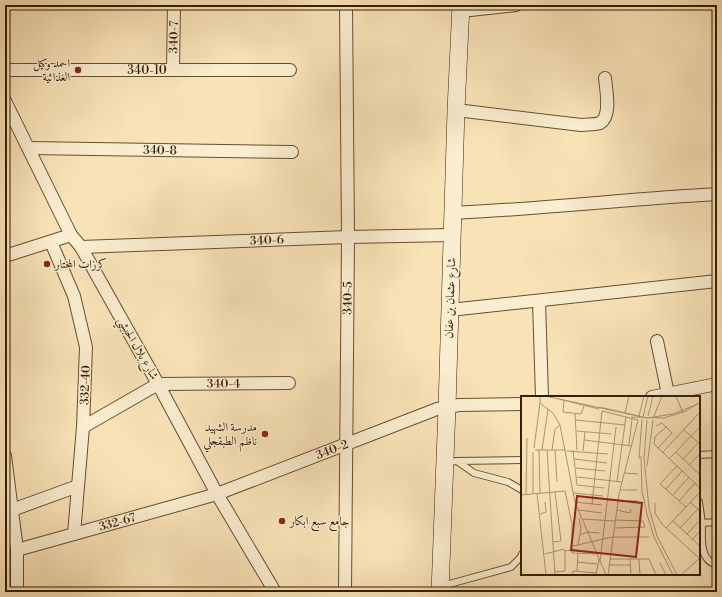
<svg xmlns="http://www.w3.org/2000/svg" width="722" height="597" viewBox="0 0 722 597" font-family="'Libre Bodoni',Amiri,serif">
  <rect width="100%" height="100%" fill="#f8e3b7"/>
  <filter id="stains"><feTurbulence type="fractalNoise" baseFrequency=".005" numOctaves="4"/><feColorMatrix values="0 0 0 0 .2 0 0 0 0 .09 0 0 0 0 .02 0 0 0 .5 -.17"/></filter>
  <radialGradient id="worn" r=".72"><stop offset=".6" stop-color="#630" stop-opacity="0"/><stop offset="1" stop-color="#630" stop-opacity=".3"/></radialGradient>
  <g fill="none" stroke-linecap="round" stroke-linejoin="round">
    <defs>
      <path id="lane" d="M 699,455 L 717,454
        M 457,461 L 522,460
        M 447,462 L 457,461 L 474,473 L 508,482 L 522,490
        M 699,502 L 702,523 L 717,522
        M 702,523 C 702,537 699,562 717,564
        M 442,586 L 511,567 L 521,557 L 522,554"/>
      <g id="street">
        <path d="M 461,11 L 516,5"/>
        <path id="s1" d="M 173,69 L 174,5"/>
        <path id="s2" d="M 5,70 L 290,70"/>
        <path d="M 5,101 L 71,235 L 81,247 L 158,384 L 217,494 L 275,592"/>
        <path d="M 456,110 L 581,125 C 587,124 595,125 600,123 C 612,116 606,90 605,78"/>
        <path id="s3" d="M 29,148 L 292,152"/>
        <path d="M 453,213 C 541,209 629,199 717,194"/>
        <path d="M 51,242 L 74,296 L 86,347 L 83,427 L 74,534"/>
        <path id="s4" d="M 81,247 L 348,237 L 452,235"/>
        <path d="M 5,256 L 71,235"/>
        <path d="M 539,301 L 542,397"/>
        <path d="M 450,310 L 717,281"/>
        <path d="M 657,341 L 668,394"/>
        <path d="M 652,397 L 717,384"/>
        <path id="s5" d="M 83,427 L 158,384 L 289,383"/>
        <path d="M 5,456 L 17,550 L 17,592"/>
        <path d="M 12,510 L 78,486"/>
        <path id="s6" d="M 17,550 L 217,494 L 437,409 L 459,405 L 522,404"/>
        <path id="s7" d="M 345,592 L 348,237 L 346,5"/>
      </g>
      <path id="secondary" d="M 440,592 L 447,407 L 456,110 L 461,5"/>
    </defs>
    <use href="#lane" stroke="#674e2e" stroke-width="8"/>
    <use href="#street" stroke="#674e2e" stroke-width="14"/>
    <use href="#secondary" stroke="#371d00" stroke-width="18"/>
    <use href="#lane" stroke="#faedd0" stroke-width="6"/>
    <use href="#street" stroke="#faedd0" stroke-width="12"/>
    <use href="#secondary" stroke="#faedd0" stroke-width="17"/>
  </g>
  <g fill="#8f2418" stroke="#faedd0" stroke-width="1.5">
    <circle cx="78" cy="70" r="4"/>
    <circle cx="47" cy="264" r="4"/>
    <circle cx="265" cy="434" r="4"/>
    <circle cx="282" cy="521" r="4"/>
  </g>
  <g text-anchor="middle" stroke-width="3" stroke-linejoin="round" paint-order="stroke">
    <g font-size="12" fill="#371d00" stroke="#faedd0">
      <text dy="4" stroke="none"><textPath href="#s1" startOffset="32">340-7</textPath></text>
      <text dy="4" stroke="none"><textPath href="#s2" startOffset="142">340-10</textPath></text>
      <text dy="4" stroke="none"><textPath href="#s3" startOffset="131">340-8</textPath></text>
      <text dy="4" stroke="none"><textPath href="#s4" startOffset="186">340-6</textPath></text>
      <text dy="4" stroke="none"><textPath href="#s7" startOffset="294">340-5</textPath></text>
      <text transform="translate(450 298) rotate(-88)" y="4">شارع عثمان بن عفان</text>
      <text transform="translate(138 348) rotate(60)" y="4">شارع بلال الحبشي</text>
      <text dy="4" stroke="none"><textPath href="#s5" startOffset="152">340-4</textPath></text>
      <text transform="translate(85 385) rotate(-88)" y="4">332-40</text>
      <text dy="4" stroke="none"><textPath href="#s6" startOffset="331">340-2</textPath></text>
      <text dy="4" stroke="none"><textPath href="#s6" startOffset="104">332-67</textPath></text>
    </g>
    <g font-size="12" fill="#371d00" stroke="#faedd0" text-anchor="end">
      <text x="70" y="67">احمد وكيل<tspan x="70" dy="14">الغذائية</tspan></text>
      <text x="55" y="268" text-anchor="start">كرزات المختار</text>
      <text x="257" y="431">مدرسة الشهيد<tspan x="257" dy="14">ناظم الطبقجلي</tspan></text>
      <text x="290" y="525" text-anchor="start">جامع سبع ابكار</text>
    </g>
  </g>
  <g transform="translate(521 396)">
    <rect width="179" height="179" fill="#f8e3b7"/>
    <path fill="none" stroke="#ab946e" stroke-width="1" d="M 19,0 L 19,7 L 32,17 L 39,29 L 54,106 L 85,179M 24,0 L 126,22 L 152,18 L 177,8M 155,0 L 162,17M 38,3 L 78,13M 43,5 L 42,16 L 60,18 L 63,10M 78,11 L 118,20M 81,15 L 117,24M 104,17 L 108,0M 54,18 L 56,54M 118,20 L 123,0M 127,20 L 132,0M 133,20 L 141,0M 110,21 L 143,22 L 165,15 L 179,6M 122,21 L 127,0M 55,24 L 104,29M 126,24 L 123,62 L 128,112 L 136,140 L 156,179M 135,30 L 141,27 L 151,37 L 137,52M 145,31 L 134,41 L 133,48 L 179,92M 163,34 L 179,48M 56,35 L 90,38M 63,44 L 111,50M 108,49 L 111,23M 13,52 L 19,7M 14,54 L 45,54M 18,54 L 19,97M 21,54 L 27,13M 26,54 L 34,179M 31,54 L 34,33 L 39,29M 34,54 L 36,86M 52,54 L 56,89 L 83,92M 46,55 L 87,58M 62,55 L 64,36M 155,56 L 179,79M 141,57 L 179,16M 120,60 L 121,95 L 126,118 L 133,141 L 152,179M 53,63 L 86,67M 118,63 L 121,23M 148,63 L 179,31M 162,63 L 177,47M 168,69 L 179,58M 126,70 L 132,24M 156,70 L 139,88 L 165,111M 55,72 L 84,75M 104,77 L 117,78M 56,81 L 101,86M 96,85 L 105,21M 145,93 L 161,75M 99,94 L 116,94M 12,97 L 12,56M 16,97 L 25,179M 52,97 L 82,100M 5,98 L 6,42M 0,99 L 44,95 L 51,128 L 51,157 L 76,158M 152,99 L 168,81M 97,105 L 117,105M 158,105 L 174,87M 54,106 L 81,109M 169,106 L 179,115M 134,107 L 134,117 L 141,128 L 179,163M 71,108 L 81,15M 57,114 L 81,117M 96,114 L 109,117 L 110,113M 19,118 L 25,116 L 24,106M 61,123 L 94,125M 152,125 L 179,150M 94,132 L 124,131 L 122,125 L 95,124M 145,132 L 179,96M 159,132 L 177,113M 166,138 L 179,124M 59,139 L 66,136 L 78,137M 171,144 L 179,135M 32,146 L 40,145 L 34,96M 57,149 L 60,132 L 58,122M 52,150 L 91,141 L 128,141M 24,158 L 43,153 L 44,155 L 52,154M 89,163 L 128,163 L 135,179M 109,163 L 110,179M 118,163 L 119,179M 56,166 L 76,168M 79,166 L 95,31M 139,167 L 145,179M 89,169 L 109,169M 56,175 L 57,157M 34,176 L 44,175 L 44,155M 51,179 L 52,175 L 75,177M 75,179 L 78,163M 87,179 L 98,98 L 117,24M 160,179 L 178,163"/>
    <path fill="#8f2418" fill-opacity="0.15" stroke="#8f2418" stroke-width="2" d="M 56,100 L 121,107 L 115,161 L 50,154 Z"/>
    <rect width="179" height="179" fill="none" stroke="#371d00" stroke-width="2"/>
  </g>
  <rect width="722" height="597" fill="none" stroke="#f8e3b7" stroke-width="20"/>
  <rect x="6" y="6" width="710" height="585" fill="none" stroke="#371d00" stroke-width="2"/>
  <rect x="10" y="10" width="702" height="577" fill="none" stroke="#371d00"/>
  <rect width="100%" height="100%" filter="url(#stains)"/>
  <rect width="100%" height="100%" fill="url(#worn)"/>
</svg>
